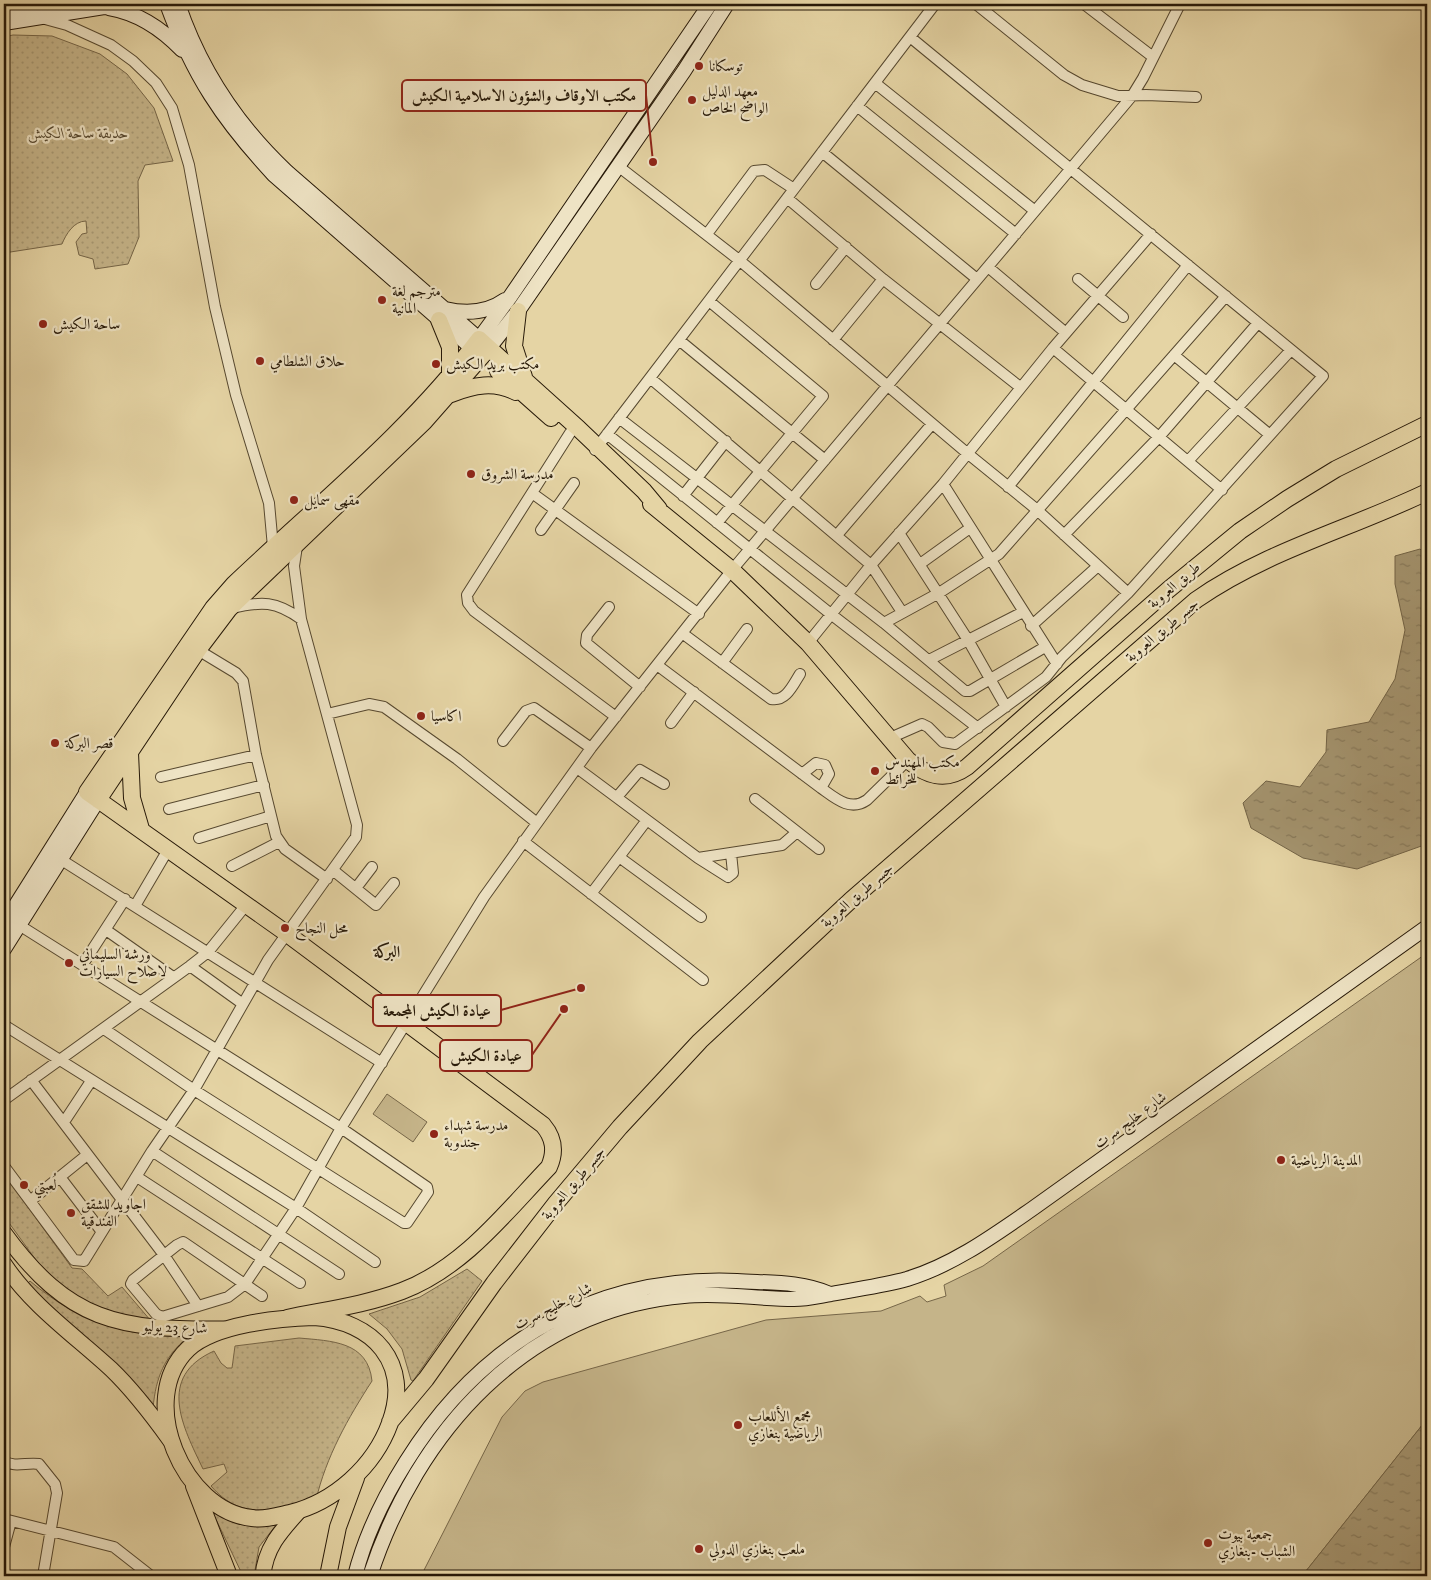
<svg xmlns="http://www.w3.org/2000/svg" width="1431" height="1580" viewBox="0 0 1431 1580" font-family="'IM FELL DW Pica',Amiri,serif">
  <defs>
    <pattern id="green-dots" width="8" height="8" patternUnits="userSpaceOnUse" patternTransform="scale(1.25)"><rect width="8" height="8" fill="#c5b489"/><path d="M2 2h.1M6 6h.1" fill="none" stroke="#a99a75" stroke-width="1.8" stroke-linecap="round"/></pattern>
    <pattern id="water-ripples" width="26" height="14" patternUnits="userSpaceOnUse" patternTransform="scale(1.25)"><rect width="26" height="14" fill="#a4946f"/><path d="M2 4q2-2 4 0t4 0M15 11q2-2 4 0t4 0" fill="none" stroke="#867859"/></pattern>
  </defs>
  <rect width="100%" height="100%" fill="#e5d4a4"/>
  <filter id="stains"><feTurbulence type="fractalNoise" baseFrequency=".004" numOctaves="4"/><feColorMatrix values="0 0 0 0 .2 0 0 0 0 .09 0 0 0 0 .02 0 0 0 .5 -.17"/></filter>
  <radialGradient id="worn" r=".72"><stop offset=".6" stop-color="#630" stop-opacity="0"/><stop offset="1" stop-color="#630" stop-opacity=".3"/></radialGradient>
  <path fill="url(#green-dots)" stroke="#766648" d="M 13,35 L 52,36 L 100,54 L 127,74 L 154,108 L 173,161 L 145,165 L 138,181 L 139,237 L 128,264 L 95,269 L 93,259 L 79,255 L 76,242 L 82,234 L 87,233 L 86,221 C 74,221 66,234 62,244 L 4,253 L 4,37 Z
    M 4,1174 L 72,1268 L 82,1269 L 108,1296 L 122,1287 L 151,1321 L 109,1311 L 80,1299 L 49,1278 L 4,1216 Z
    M 467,1269 L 482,1281 L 413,1381 L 411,1380 L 402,1349 L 387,1329 L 369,1314 L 420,1297 Z
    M 30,1281 C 80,1323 124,1336 188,1337 C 164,1357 156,1377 153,1408 L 26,1285 Z
    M 299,1338 C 331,1341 368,1341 372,1381 C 348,1418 326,1457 316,1500 C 274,1508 243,1523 211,1486 L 227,1472 L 224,1464 L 203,1469 C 183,1427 156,1377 214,1351 L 221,1363 L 227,1368 L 232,1368 L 235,1346 Z
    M 212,1511 C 234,1523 251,1527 276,1525 L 259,1547 L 254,1576 L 243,1576 Z"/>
  <path fill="#c5b489" stroke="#766648" d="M 1427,953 L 1427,1419 L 1302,1576 L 421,1576 L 502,1417 L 525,1391 L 543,1382 L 766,1320 L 881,1311 L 920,1296 L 927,1302 L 946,1296 L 944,1285 L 983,1266 Z
    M 387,1094 L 427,1122 L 413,1142 L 373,1114 Z"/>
  <path fill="url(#water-ripples)" stroke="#726346" d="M 1420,549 L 1427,555 L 1427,571 L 1422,581 L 1427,614 L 1427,844 L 1357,869 L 1303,858 L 1251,828 L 1243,803 L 1266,781 L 1300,787 L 1326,752 L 1327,730 L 1369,722 L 1395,679 L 1405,630 L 1395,584 L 1395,556 Z
    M 1427,1419 L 1427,1576 L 1302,1576 Z"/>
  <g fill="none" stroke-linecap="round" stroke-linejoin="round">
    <defs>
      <path id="minor" d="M 976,4 L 1064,75 L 1082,85 L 1118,96 L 1146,95 L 1196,97
        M 1084,4 L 1153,57
        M 45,19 L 67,25 L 111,45 L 133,61 L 156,83 L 172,108 L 189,165 L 215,307 L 236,395 L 269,503 L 273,547
        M 875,83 L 1035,211
        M 857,106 L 1016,234
        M 822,152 L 977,279
        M 618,166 L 739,260 L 967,453 L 1036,509 L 1128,593
        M 787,198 L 883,279 L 1020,387
        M 707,234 L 754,171 L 765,170 L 794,189
        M 988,267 L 1066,333
        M 1078,279 L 1123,317
        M 816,284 L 846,247
        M 709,301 L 823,396 L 717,523
        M 679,340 L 825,460
        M 833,340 L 883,279
        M 1053,348 L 1222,490
        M 1174,355 L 1270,435
        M 650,378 L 871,565 L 902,612
        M 619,418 L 884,623 L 965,691 L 970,691 L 1045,647
        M 570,433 L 467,595 L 468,603 L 474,611 L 616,717
        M 607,434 L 832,615 L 978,728
        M 595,450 L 935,4
        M 1188,461 L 1291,350
        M 943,484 L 1057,664
        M 1008,487 L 1188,265
        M 532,493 L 699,614
        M 683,496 L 726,441
        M 541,530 L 574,483
        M 899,533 L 968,640 L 1006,707
        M 837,535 L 932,424
        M 1064,535 L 1159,437 L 1258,323
        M 920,564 L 970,528
        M 609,607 L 587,635 L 586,643 L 640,687
        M 232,608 C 262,601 276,601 301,619
        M 884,623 L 939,593 L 999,554 L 1226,296
        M 1031,626 L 1098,566
        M 682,633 L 771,699 C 786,702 793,685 800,674
        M 808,643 L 871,565 L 943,484 L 1053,348 L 1151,234
        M 198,650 L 236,673 L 243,681 L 256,755 L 276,836 L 285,849 L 327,879
        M 929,660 L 1023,612
        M 722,663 L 747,629
        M 657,665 L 821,788 C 835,798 850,812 867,800 L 908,760
        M 327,714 L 369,704 L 384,707 L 457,759 L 537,823
        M 671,723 L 694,692
        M 890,738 L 922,724 L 928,727 L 943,742 L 955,744 L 1046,677 L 1062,657 L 1128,593 L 1323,376 L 910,37
        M 503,741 L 526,711 L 534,708 L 591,748
        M 577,768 L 698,858 L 728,877 L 733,873 L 731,853
        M 802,774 L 816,763 L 825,765 L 829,774 L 821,788
        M 161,777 L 256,755
        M 617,797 L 640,770 L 664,784
        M 755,799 L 819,849
        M 169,809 L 264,785
        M 199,838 L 271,816
        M 523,841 L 703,980
        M 619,857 L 701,917
        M 698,858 L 782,845 L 797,832
        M 60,859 L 382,1063
        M 232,866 L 279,842
        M 334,871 L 376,905 L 394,883
        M 356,888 L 372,867
        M 591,894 L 647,820
        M 135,906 L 169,848
        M 19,925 L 341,1128 L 427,1187 L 428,1192 L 407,1223 L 404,1223 L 194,1090 L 104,1029
        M 106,930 L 173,977
        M 83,964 L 125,899
        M 190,966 L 243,1004
        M 4,1025 L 296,1208 L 375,1262
        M 31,1080 L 164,1255 L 198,1306
        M 4,1100 L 190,966 L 208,952 L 246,905
        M 64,1122 L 91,1081
        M 152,1151 L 339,1274
        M 4,1166 L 74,1260 L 84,1261 L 152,1151 L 194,1090 L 268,960 L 356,837 L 357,825 L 301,619 L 294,566 L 297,546
        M 60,1177 L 102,1232
        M 137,1177 L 300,1283
        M 30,1201 L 87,1155
        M 262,1296 L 186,1244 L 183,1242 L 177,1245 L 133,1280 L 131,1284 L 156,1314 L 162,1317 L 228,1297 L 245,1284 L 296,1208 L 341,1128 L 484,897 L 591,748 L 732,570 L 1132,96 L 1143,78 L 1180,4
        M 4,1461 C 15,1468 27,1462 39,1464 L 55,1484 L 57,1493 L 43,1576
        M 4,1519 L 114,1547 L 151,1576
        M 4,1547 L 11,1521"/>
      <path id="secondary" d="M 167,4 C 193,75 222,119 274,175 L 472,348
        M 178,4 C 200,69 237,125 287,172 L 479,339 L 510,297 L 710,4
        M 109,8 C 138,13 162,29 182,50
        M 4,13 L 57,4
        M 4,23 L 123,4
        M 445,309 C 466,314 487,313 505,300
        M 489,348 L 518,311 L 684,71 L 727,4
        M 4,924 L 87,792
        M 4,949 L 98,800
        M 355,1576 C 365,1536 384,1497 406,1462 C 481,1342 594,1275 737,1281 C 769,1283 801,1281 830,1294
        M 370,1576 C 417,1432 525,1310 684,1296 C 721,1292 757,1299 794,1299 C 807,1299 819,1296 831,1294 C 856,1289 882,1286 907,1279 C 953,1265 993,1236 1032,1209 L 1427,927"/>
      <path id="primary" d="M 4,1233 C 69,1322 118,1330 224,1329
        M 4,1264 C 32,1306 74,1335 111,1369 C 134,1391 152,1415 170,1440
        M 263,1576 C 265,1548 281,1531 299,1511"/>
      <path id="trunk" d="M 518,311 L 514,346 L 524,377
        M 439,320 L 450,347 L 450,377
        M 498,371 L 551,418
        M 451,394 C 474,385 494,381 516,392
        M 651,504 L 732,570 L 808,643 L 908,760 C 926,776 946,782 967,767 L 1168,590 L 1240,531 L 1287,499 L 1336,469 L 1427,424
        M 130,753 L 132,798 L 141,829
        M 98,800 L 198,650 L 229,609 L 424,422 L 489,348
        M 314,1317 C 373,1321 412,1363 390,1423 C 374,1467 334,1502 290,1513 C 277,1516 265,1520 252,1518 C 184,1511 135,1400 188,1349 C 215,1324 279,1318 314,1317 Z
        M 287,1318 C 325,1310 365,1305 402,1291 C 463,1268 505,1213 549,1167 C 556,1151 554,1138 543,1125 L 286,933 L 87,792 L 213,608 L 234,584 C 317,505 409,432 479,339 L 579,429 L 644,491 L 659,509
        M 390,1422 L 426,1379 L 494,1283 L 556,1203 L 620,1127 L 700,1041 L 851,900 L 1196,600 C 1266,551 1350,529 1427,492
        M 194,1486 L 229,1576
        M 328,1576 L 338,1527 L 356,1478"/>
    </defs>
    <use href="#minor" stroke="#56482f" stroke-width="12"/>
    <use href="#secondary" stroke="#271908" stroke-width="16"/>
    <use href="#primary" stroke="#271908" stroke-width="17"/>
    <use href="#trunk" stroke="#271908" stroke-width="18"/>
    <use href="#minor" stroke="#eee3c4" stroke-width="10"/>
    <use href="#secondary" stroke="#eee3c4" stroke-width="14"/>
    <use href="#primary" stroke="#e5d4a4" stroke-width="15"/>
    <use href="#trunk" stroke="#e5d4a4" stroke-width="16"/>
  </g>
  <g fill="#8f2418" stroke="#eee3c4" stroke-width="2">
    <circle cx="699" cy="66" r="5"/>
    <circle cx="692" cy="100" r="5"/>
    <circle cx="382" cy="300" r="5"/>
    <circle cx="43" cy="324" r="5"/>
    <circle cx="260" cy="361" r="5"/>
    <circle cx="436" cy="364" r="5"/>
    <circle cx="471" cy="474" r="5"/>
    <circle cx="294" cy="500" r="5"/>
    <circle cx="421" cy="716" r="5"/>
    <circle cx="55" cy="743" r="5"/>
    <circle cx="875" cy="771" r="5"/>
    <circle cx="285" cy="928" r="5"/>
    <circle cx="69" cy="963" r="5"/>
    <circle cx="434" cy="1134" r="5"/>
    <circle cx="1281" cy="1160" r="5"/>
    <circle cx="24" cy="1185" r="5"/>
    <circle cx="71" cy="1213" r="5"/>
    <circle cx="738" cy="1425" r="5"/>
    <circle cx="1208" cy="1543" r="5"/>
    <circle cx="699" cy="1549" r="5"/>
  </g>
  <g text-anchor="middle" stroke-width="4.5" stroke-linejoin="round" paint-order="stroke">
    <g font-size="15" fill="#271908" stroke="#eee3c4" text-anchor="start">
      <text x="709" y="71">توسكانا</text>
      <text x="702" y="96">معهد الدليل<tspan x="702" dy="17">الواضح الخاص</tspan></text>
      <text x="392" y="296">مترجم لغة<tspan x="392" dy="17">المانية</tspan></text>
      <text x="53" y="329">ساحة الكيش</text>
      <text x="270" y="366">حلاق الشلطامي</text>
      <text x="446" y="369">مكتب بريد الكيش</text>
      <text x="481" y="479">مدرسة الشروق</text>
      <text x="304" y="505">مقهى سمايل</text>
      <text x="431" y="721">اكاسيا</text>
      <text x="65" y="748">قصر البركة</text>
      <text x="885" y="767">مكتب المهندس<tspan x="885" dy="17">للخرائط</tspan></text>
      <text x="295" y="933">محل النجاح</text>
      <text x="79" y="959">ورشة السليماني<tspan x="79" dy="17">لاصلاح السيارات</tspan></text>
      <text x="444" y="1130">مدرسة شهداء<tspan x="444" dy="17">جندوبة</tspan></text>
      <text x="1291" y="1165">المدينة الرياضية</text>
      <text x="34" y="1190">لُعبتي</text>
      <text x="81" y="1209">اجاويد للشقق<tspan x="81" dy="17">الفندقية</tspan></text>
      <text x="748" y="1421">مجمع الأللعاب<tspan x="748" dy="17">الرياضية بنغازي</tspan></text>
      <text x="1218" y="1539">جمعية بيوت<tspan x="1218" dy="17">الشباب -بنغازي</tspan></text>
      <text x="709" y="1554">ملعب بنغازي الدولي</text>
    </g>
    <g font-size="15" font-style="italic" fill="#56482f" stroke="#eee3c4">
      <text x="78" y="138">حديقة ساحة الكيش</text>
    </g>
    <g font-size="15" fill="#271908" stroke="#eee3c4">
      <text transform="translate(1174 585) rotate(-40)" y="5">طريق العروبة</text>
      <text transform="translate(1162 630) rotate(-40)" y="5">جسر طريق العروبة</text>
      <text transform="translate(857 895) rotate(-41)" y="5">جسر طريق العروبة</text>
      <text transform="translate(1130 1120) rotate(-36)" y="5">شارع خليج سرت</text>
      <text transform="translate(573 1183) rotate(-50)" y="5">جسر طريق العروبة</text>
      <text transform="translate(553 1306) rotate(-27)" y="5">شارع خليج سرت</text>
      <text transform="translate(175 1327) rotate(2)" y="5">شارع 23 يوليو</text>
    </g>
    <g font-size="16" font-weight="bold" fill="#271908" stroke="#eee3c4">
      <text x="387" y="957">البركة</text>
    </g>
  </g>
  <path fill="none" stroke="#8f2418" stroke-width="2" d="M653 162L646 95M581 988L501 1010M564 1009L532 1055"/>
  <g fill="#8f2418" stroke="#eee3c4" stroke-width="2">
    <circle cx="653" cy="162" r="5"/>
    <circle cx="581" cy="988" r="5"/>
    <circle cx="564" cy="1009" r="5"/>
  </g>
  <g fill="#eee3c4" stroke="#8f2418" stroke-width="2">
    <rect x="402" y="80" width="244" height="31" rx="5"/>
    <rect x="373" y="995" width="128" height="31" rx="5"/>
    <rect x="440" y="1040" width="92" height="31" rx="5"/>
  </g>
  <g font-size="16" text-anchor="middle" font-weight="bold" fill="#271908">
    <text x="524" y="101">مكتب الاوقاف والشؤون الاسلامية الكيش</text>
    <text x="437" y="1016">عيادة الكيش المجمعة</text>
    <text x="486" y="1061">عيادة الكيش</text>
  </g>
  <rect width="1431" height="1580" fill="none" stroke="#e5d4a4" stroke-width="20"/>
  <rect x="5" y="5" width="1421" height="1570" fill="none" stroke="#271908" stroke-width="2.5"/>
  <rect x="10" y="10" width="1411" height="1560" fill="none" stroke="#271908"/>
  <rect width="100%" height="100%" filter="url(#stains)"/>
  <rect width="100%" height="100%" fill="url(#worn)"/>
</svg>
